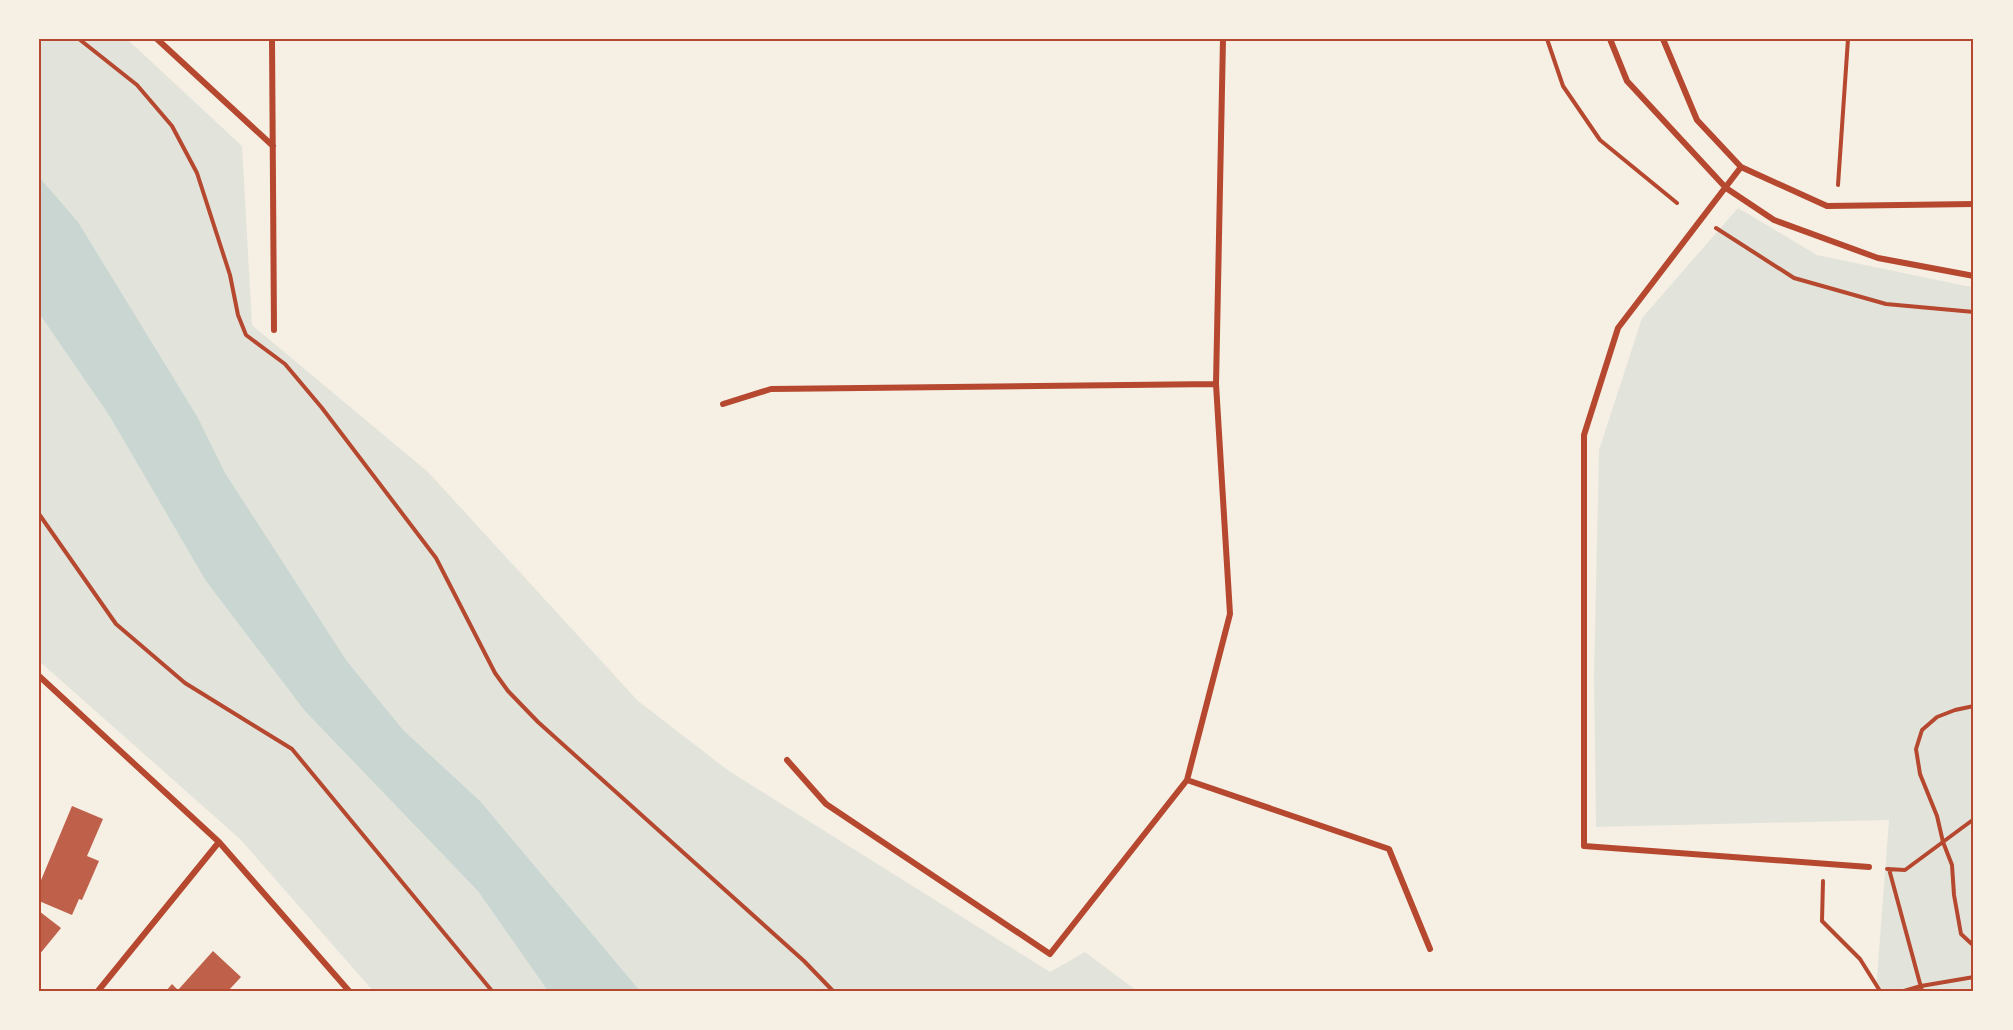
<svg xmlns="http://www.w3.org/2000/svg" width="2013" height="1030" viewBox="0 0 2013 1030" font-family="'Source Sans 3',sans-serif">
  <rect width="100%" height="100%" fill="#f6efe4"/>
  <path fill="#e2e4dc" d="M 39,39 L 127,39 L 242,146 L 252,325 L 428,472 L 638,701 L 729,771 L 1050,972 L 1085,952 L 1137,991 L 373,991 L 240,839 L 39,661 Z
    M 1738,208 L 1817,255 L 1966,286 L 1974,287 L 1974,991 L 1876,991 L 1889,820 L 1596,827 L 1594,676 L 1599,450 L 1642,318 Z"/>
  <path fill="#c9d6d2" d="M 39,177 L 78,222 L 198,418 L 225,473 L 346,660 L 403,730 L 480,801 L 640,991 L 548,991 L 478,891 L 305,711 L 206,581 L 109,415 L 39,313 Z"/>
  <path fill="#bf614a" d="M 72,806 L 103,819 L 87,856 L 99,861 L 82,900 L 79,899 L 72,915 L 39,901 L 39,885 Z
    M 39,911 L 61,928 L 39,955 Z
    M 213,951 L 241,977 L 228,991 L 166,991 L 172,984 L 178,990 Z"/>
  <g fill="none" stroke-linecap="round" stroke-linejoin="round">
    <path stroke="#b5482f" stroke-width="4" d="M 79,39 L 137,85 L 172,126 L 197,173 L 230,275 L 238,315 L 246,335 L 285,364 L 322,408 L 436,558 L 495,673 L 508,691 L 538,722 L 804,961 L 833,991
      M 1547,39 L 1563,86 L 1600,140 L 1677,203
      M 1838,185 L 1848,39
      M 1716,228 L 1794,278 L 1886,304 L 1974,312
      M 39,514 L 116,624 L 185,683 L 292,749 L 492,991
      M 1974,706 L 1955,710 L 1937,717 L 1922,730 L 1916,749 L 1920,774 L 1937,816 L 1943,842 L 1952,865 L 1954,895 L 1961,934 L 1974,946
      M 1887,869 L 1905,870 L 1974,819
      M 1889,869 L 1922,991
      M 1823,881 L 1822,921 L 1860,959 L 1880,991
      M 1904,991 L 1921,986 L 1974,977"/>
    <path stroke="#b5482f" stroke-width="6" d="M 157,39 L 273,146
      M 272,39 L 274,330
      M 1610,39 L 1627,81 L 1726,188 L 1774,220 L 1878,258 L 1974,276
      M 1663,39 L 1697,120 L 1741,167 L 1827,206 L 1974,204
      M 1741,167 L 1618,328 L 1584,435 L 1584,846 L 1869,867
      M 723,404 L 771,389 L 1216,384
      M 39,676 L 219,842 L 349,991
      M 787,760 L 826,804 L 1050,954 L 1187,780 L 1230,614 L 1216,384 L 1223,39
      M 1187,780 L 1389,849 L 1430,949
      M 98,991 L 219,842"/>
  </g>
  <rect width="2013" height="1030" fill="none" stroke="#f6efe4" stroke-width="81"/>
  <rect x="40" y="40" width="1932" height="950" fill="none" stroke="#b5482f" stroke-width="2"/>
</svg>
